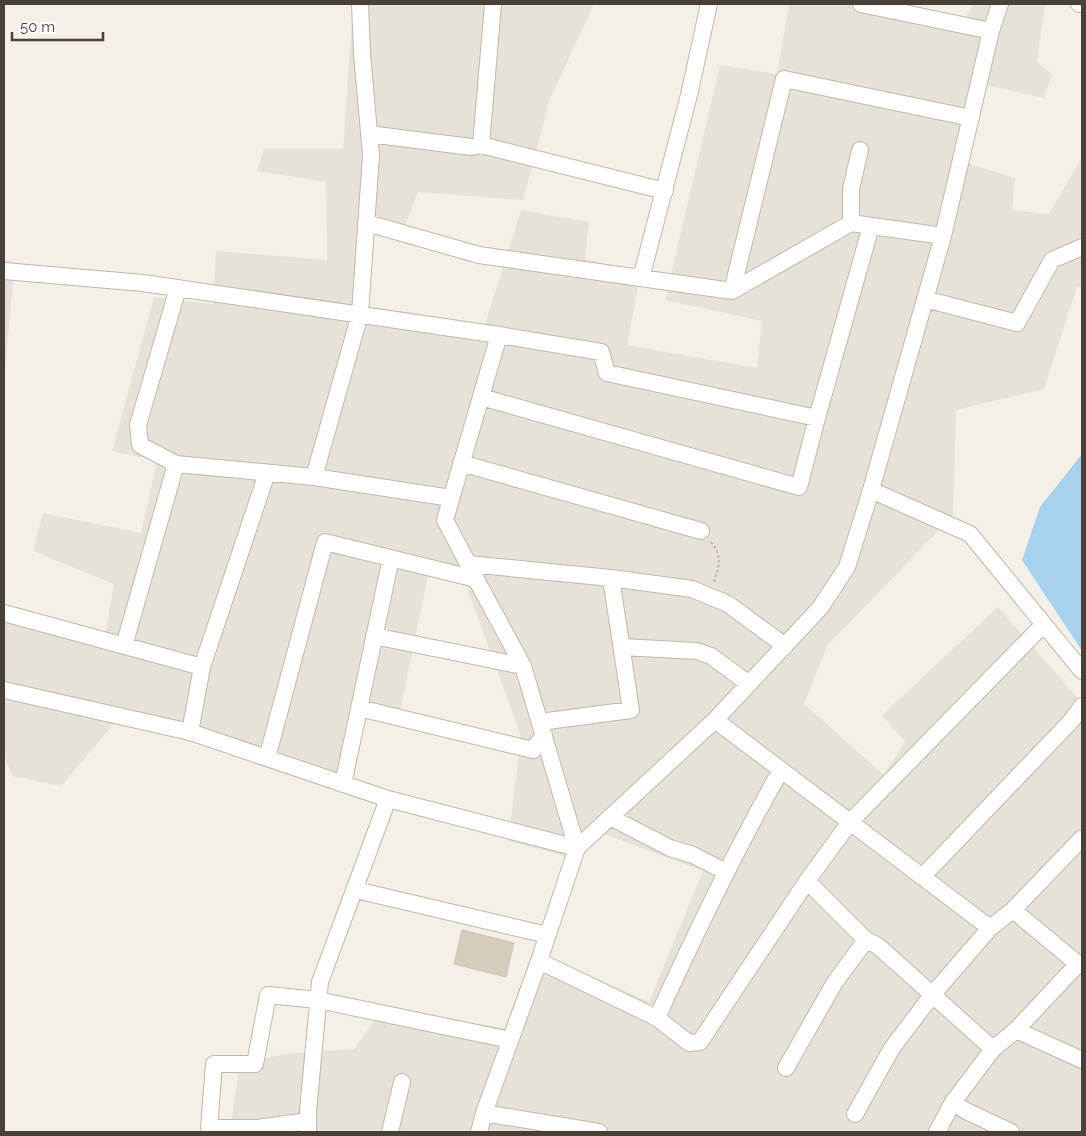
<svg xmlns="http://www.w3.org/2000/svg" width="1086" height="1136" viewBox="0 0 1086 1136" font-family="Raleway,sans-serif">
  <rect width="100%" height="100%" fill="#f4f0e8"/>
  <path fill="#e7e2d7" d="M 353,4 L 594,4 L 550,99 L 523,200 L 418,192 L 402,233 L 372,230 L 368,309 L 483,331 L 521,210 L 589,222 L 585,259 L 641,272 L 627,345 L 757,368 L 762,321 L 665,300 L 720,65 L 777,74 L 789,4 L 852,4 L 961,27 L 973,4 L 1045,4 L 1037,62 L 1052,74 L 1044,98 L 982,84 L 967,163 L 1015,178 L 1012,210 L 1049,214 L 1082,157 L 1082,288 L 1077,287 L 1044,389 L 956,410 L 953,515 L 827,646 L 804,704 L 884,775 L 905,742 L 882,715 L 998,607 L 1082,703 L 1082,1132 L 230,1132 L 240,1063 L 292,1053 L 354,1049 L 381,1011 L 505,1028 L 533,950 L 649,1002 L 703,871 L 593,830 L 565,856 L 508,841 L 521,736 L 466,585 L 428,576 L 400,711 L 367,710 L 353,783 L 117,720 L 61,786 L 12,776 L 4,754 L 4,619 L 105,634 L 114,584 L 33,551 L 43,513 L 141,533 L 157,461 L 112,451 L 154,297 L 213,304 L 216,251 L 327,260 L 326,182 L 257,171 L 264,149 L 343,149 Z
    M 4,260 L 15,262 L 4,380 Z"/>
  <path fill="#a7d2ee" d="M 1082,454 L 1082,651 L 1022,560 L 1040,507 Z"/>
  <path fill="#d5ccbe" stroke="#d0c4b1" d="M 462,930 L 514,943 L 506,977 L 454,964 Z"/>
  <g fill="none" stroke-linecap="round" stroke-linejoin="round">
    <defs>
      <path id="minor" d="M 360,4 L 362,54 L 371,155 L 360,314 L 314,477 L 451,498
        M 861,4 L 991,31
        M 1079,4 L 1082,4
        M 369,134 L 471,147 L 481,145 L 665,191
        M 481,145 L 493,4
        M 367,223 L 479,255 L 732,291 L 851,223 L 943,236
        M 851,223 L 851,189 L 860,150
        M 4,271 L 143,283 L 499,335 L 445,520 L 476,579
        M 641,278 L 689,95 L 709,4
        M 732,291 L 784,79 L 971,118
        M 925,299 L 1017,323 L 1052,260 L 1082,247
        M 481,397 L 799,487 L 817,418 L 607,373 L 601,352 L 499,335
        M 817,418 L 871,226
        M 461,463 L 701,531
        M 176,464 L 140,445 L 138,425 L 178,288
        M 871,490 L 970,534 L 1082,671
        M 469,564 L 611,578 L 692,589 L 728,604 L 785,646
        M 4,613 L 202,667 L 190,732
        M 374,636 L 523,666
        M 124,646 L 176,464 L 314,477
        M 622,647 L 697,651 L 711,656 L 749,684
        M 202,667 L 267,473
        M 4,690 L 190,732 L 388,799
        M 359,708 L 533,750 L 544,735
        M 715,720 L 990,928 L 1013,910
        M 540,722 L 631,710 L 611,578
        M 267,758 L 325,542 L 476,579 L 523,666 L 577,848
        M 343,784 L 391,558
        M 610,817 L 670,848 L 693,855 L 726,872
        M 1082,838 L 1013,910 L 1078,964 L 1016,1030 L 1082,1060
        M 922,877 L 1072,720 L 1082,706
        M 807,881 L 866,940 L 878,946 L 993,1049
        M 356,890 L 547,935
        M 539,961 L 657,1018 L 689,1043 L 700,1042 L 807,881 L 850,822 L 1044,624
        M 657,1018 C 695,934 735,851 781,770
        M 786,1068 L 835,982 L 866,940
        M 953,1102 L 966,1111 L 1011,1132
        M 484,1113 L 599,1132
        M 855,1114 L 892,1048 L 933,994 L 990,928
        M 308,1121 L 257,1128 L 209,1128 L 214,1064 L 255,1064 L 268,995 L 318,1000 L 510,1040
        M 308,1132 L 308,1111 L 320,982 L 388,799 L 577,848
        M 390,1132 L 402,1082
        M 479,1132 L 484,1113 L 539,961 L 577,848 L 715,720 L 820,608 L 847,567 L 871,490 L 943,236 L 991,31 L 1000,4
        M 937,1132 L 953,1102 L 993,1049 L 1016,1030"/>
    </defs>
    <use href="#minor" stroke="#bfb8ab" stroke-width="18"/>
    <path stroke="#c0b39d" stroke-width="2" stroke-dasharray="2.5 2.5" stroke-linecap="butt" d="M 711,542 C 723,557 719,567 713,584"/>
    <use href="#minor" stroke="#fff" stroke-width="16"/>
  </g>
  <rect width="1086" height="1136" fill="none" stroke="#474137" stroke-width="10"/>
  <path d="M12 32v8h91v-8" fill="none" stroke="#474137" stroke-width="2.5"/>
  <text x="20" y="32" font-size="15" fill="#474137" stroke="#ffffff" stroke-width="4" paint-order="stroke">50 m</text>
</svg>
